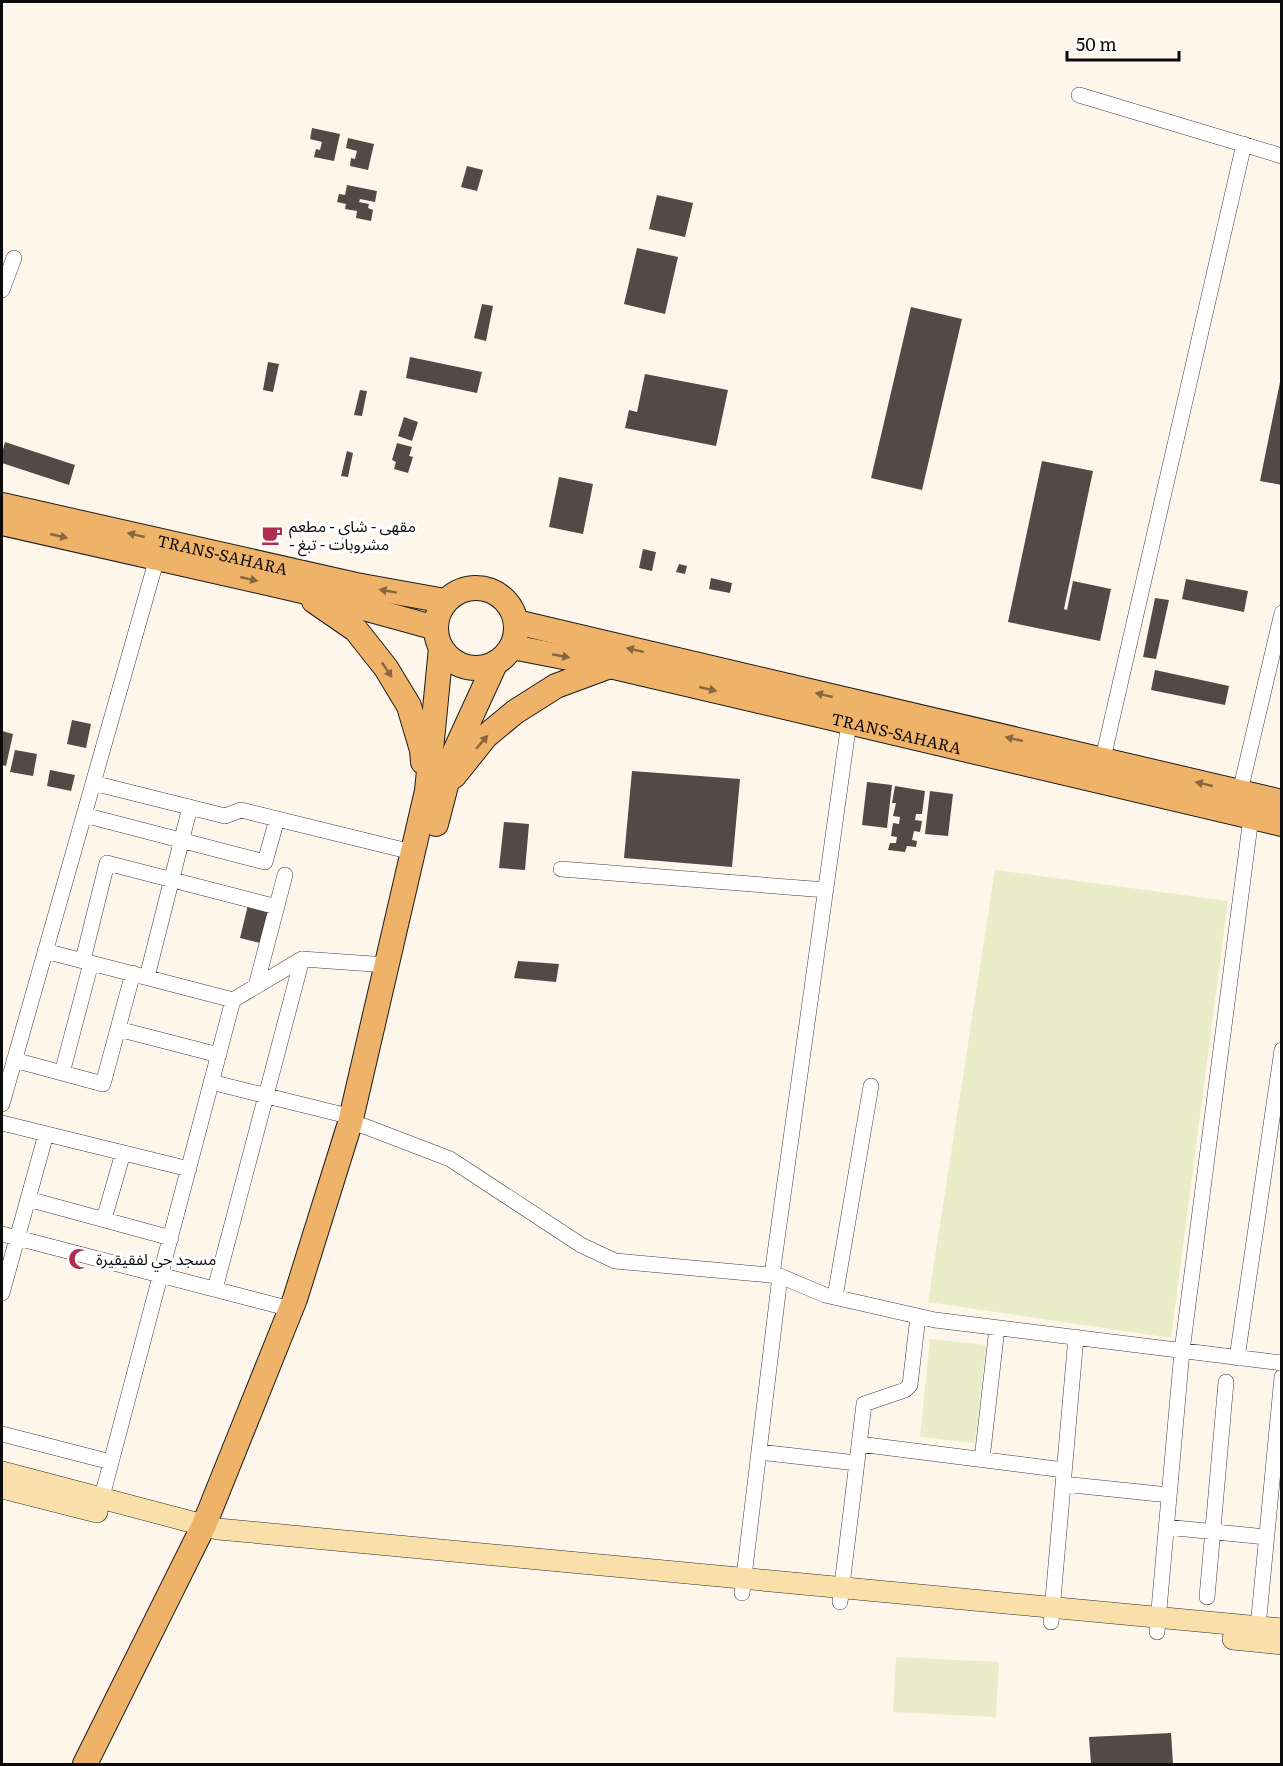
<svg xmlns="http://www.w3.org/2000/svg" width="1283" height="1766" viewBox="0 0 1283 1766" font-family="Literata,'Noto Sans Arabic',serif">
  <rect width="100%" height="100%" fill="#fef6ea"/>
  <path fill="#e8edc8" d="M 995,870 L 1228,901 L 1171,1338 L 928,1302 Z
    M 930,1339 L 986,1345 L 975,1443 L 920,1437 Z
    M 896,1657 L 999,1662 L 996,1717 L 893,1712 Z"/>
  <path fill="#534a48" d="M 312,128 L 340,134 L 334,161 L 314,157 L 316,149 L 320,150 L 322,142 L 310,139 Z
    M 348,138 L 374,144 L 368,170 L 350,166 L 351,158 L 355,159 L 357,151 L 346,148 Z
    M 467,166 L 483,170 L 477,191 L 461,187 Z
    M 347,185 L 377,191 L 375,202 L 360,199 L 359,202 L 369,204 L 368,208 L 373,210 L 371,221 L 356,218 L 357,211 L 345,209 L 346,204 L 337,202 L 339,194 L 345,195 Z
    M 657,195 L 693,203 L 685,237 L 649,229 Z
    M 637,248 L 678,257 L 665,314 L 624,304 Z
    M 482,304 L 493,306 L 486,341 L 474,338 Z
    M 911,307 L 962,319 L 922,490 L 871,478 Z
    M 410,357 L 482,372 L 477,393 L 406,378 Z
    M 268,362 L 279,364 L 273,392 L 263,390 Z
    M 645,374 L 728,390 L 716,446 L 625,428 L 629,410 L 637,412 Z
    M 1280,382 L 1282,382 L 1282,485 L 1260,481 Z
    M 360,390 L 367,391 L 362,416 L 354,415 Z
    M 404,417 L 418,422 L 412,441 L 398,436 Z
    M 5,442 L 75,465 L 69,485 L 2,463 L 2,453 Z
    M 397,443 L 412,447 L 409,456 L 413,457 L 408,473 L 394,469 L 396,462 L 392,460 Z
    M 347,451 L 353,453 L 348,477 L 341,476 Z
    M 1042,461 L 1093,471 L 1064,609 L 1067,610 L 1073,581 L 1111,589 L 1100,641 L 1008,622 Z
    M 559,477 L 593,484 L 583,534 L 549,527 Z
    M 643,549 L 656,552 L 652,571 L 639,568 Z
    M 679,564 L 687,566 L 685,574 L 676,572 Z
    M 711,578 L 732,583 L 730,593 L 709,589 Z
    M 1186,579 L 1248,591 L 1244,612 L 1182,599 Z
    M 1155,598 L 1169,600 L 1156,659 L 1143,657 Z
    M 1155,670 L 1229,686 L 1225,705 L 1151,690 Z
    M 72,720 L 91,724 L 86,748 L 67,744 Z
    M 2,731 L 13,734 L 6,766 L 2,765 Z
    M 15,750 L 37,754 L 33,776 L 10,772 Z
    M 50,770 L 75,775 L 71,791 L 47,786 Z
    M 632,771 L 740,779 L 732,867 L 624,858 Z
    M 867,782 L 892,785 L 887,828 L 862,825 Z
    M 895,786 L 925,791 L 922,814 L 916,814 L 915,820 L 922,821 L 920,832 L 914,831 L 912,840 L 917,841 L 916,847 L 907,846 L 905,852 L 888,850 L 890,843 L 896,843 L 897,837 L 891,836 L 893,823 L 899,824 L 900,817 L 893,816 L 896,803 L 892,803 Z
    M 930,791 L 953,794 L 948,836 L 925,834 Z
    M 504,822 L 529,824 L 525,870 L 499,868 Z
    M 248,905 L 269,910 L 260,943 L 240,938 Z
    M 518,961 L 559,964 L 556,982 L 514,978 Z
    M 1171,1733 L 1173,1764 L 1091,1764 L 1089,1737 Z"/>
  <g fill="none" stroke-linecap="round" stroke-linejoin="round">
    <defs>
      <path id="minor" d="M 1079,95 L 1282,156
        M 2,290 L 14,258
        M 1101,767 L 1244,144
        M 93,783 L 225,816 L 241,810 L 412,852
        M 1238,800 L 1282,613
        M 84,815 L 265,862 L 277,819
        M 561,869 L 826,890
        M 45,951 L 233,1000
        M 83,960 L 107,863 L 277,907
        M 147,977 L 190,807
        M 256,986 L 285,875
        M 118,1029 L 219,1055
        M 14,1060 L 103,1084 L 133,973
        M 62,1073 L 91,963
        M 211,1082 L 352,1117
        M 2,1104 L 157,558
        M 2,1123 L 189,1169
        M 350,1123 L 364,1126 L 450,1159 L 581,1245 L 615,1261 L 780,1276 L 825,1295 L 935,1320 L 1282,1363
        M 28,1199 L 171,1238
        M 104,1219 L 123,1153
        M 2,1234 L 291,1309
        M 772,1275 L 849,722
        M 215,1289 L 302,959
        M 2,1293 L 46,1134
        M 835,1297 L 871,1086
        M 1237,1358 L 1282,1050
        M 2,1434 L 111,1462
        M 859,1444 L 1064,1470
        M 759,1452 L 857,1463
        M 982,1459 L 997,1328
        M 1063,1484 L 1169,1495
        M 99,1508 L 233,1000 L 302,959 L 387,965
        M 1166,1527 L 1266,1537
        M 742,1593 L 780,1276
        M 1207,1597 L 1226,1382
        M 840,1602 L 864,1404 L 905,1390 L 910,1385 L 918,1316
        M 1051,1622 L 1076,1337
        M 1258,1627 L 1282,1377
        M 1157,1632 L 1182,1351 L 1251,817"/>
      <path id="secondary" d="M 2,1472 L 218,1529 L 1282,1629
        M 2,1488 L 97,1512
        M 1233,1639 L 1282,1644"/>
      <g id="primary">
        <path id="s1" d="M 2,505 L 356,585 L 445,601"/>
        <path d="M 2,523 L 298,590 L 436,628"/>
        <circle cx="476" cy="628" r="40"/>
        <path d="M 314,601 L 356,630 L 386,668 L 409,706 L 422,750 L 423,762"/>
        <path d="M 516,622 L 1282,802"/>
        <path id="s2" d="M 512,647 L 610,666 L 1282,824"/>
        <path d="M 454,776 L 486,736 L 515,712 L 556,686 L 610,666"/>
        <path d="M 436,824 L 455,751 L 495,664"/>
        <path d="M 85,1764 L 204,1525 L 295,1299 L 350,1123 L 427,791 L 441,648"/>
      </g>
    </defs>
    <use href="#minor" stroke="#3e3e3e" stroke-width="16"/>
    <use href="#secondary" stroke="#2d2d2d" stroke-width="22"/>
    <use href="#primary" stroke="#1c1c1c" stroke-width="26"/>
    <use href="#minor" stroke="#fff" stroke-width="15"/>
    <use href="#secondary" stroke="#f9dfa9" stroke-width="21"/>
    <use href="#primary" stroke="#efb269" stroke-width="24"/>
  </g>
  <defs><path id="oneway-solid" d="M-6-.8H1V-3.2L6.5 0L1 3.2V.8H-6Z" transform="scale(1.5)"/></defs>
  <g fill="#88673f">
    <use href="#oneway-solid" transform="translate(136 535) rotate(-167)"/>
    <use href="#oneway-solid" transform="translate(59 536) rotate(13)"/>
    <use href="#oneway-solid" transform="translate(249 579) rotate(13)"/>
    <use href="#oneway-solid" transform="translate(388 591) rotate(-170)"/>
    <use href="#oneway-solid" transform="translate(635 650) rotate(-167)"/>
    <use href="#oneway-solid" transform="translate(561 656) rotate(11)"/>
    <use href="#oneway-solid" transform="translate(387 670) rotate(56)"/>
    <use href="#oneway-solid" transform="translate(708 689) rotate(13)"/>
    <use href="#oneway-solid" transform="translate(824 695) rotate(-167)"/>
    <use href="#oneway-solid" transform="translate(1014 739) rotate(-167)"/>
    <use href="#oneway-solid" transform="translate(482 742) rotate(-49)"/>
    <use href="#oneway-solid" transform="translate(1204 784) rotate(-167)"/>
  </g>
  <defs>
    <symbol id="cafe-bare" viewBox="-9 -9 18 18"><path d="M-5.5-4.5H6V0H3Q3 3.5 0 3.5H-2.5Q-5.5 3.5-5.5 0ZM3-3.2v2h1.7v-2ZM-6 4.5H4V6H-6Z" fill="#b12d4f" stroke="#fff" stroke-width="2.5" paint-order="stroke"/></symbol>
    <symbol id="mosque-bare" viewBox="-9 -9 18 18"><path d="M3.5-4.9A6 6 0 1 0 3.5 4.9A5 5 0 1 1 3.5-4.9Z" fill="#b12d4f" stroke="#fff" stroke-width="2.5" paint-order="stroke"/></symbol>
  </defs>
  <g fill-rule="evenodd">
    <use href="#cafe-bare" x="257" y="520" width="30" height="30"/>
    <use href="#mosque-bare" x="64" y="1244" width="30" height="30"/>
  </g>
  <g text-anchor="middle" stroke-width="6" stroke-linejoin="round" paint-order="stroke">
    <g font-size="16" fill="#0b0b0b" stroke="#fff" text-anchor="start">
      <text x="289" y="532">مقهى - شاي - مطعم<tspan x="289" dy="18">- مشروبات - تبغ</tspan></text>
      <text x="96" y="1265">مسجد حي لفقيقيرة</text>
    </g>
    <g font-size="16" fill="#0b0b0b" stroke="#fff">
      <text dy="6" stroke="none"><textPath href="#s1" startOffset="226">TRANS-SAHARA</textPath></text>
      <text dy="6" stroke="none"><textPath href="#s2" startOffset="394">TRANS-SAHARA</textPath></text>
    </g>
  </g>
  <rect width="1283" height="1766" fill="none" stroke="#0b0b0b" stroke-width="6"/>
  <path d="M1067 51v9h112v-9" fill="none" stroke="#0b0b0b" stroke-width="3"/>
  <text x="1076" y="51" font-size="18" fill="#0b0b0b" stroke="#ffffff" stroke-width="4.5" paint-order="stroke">50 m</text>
</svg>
